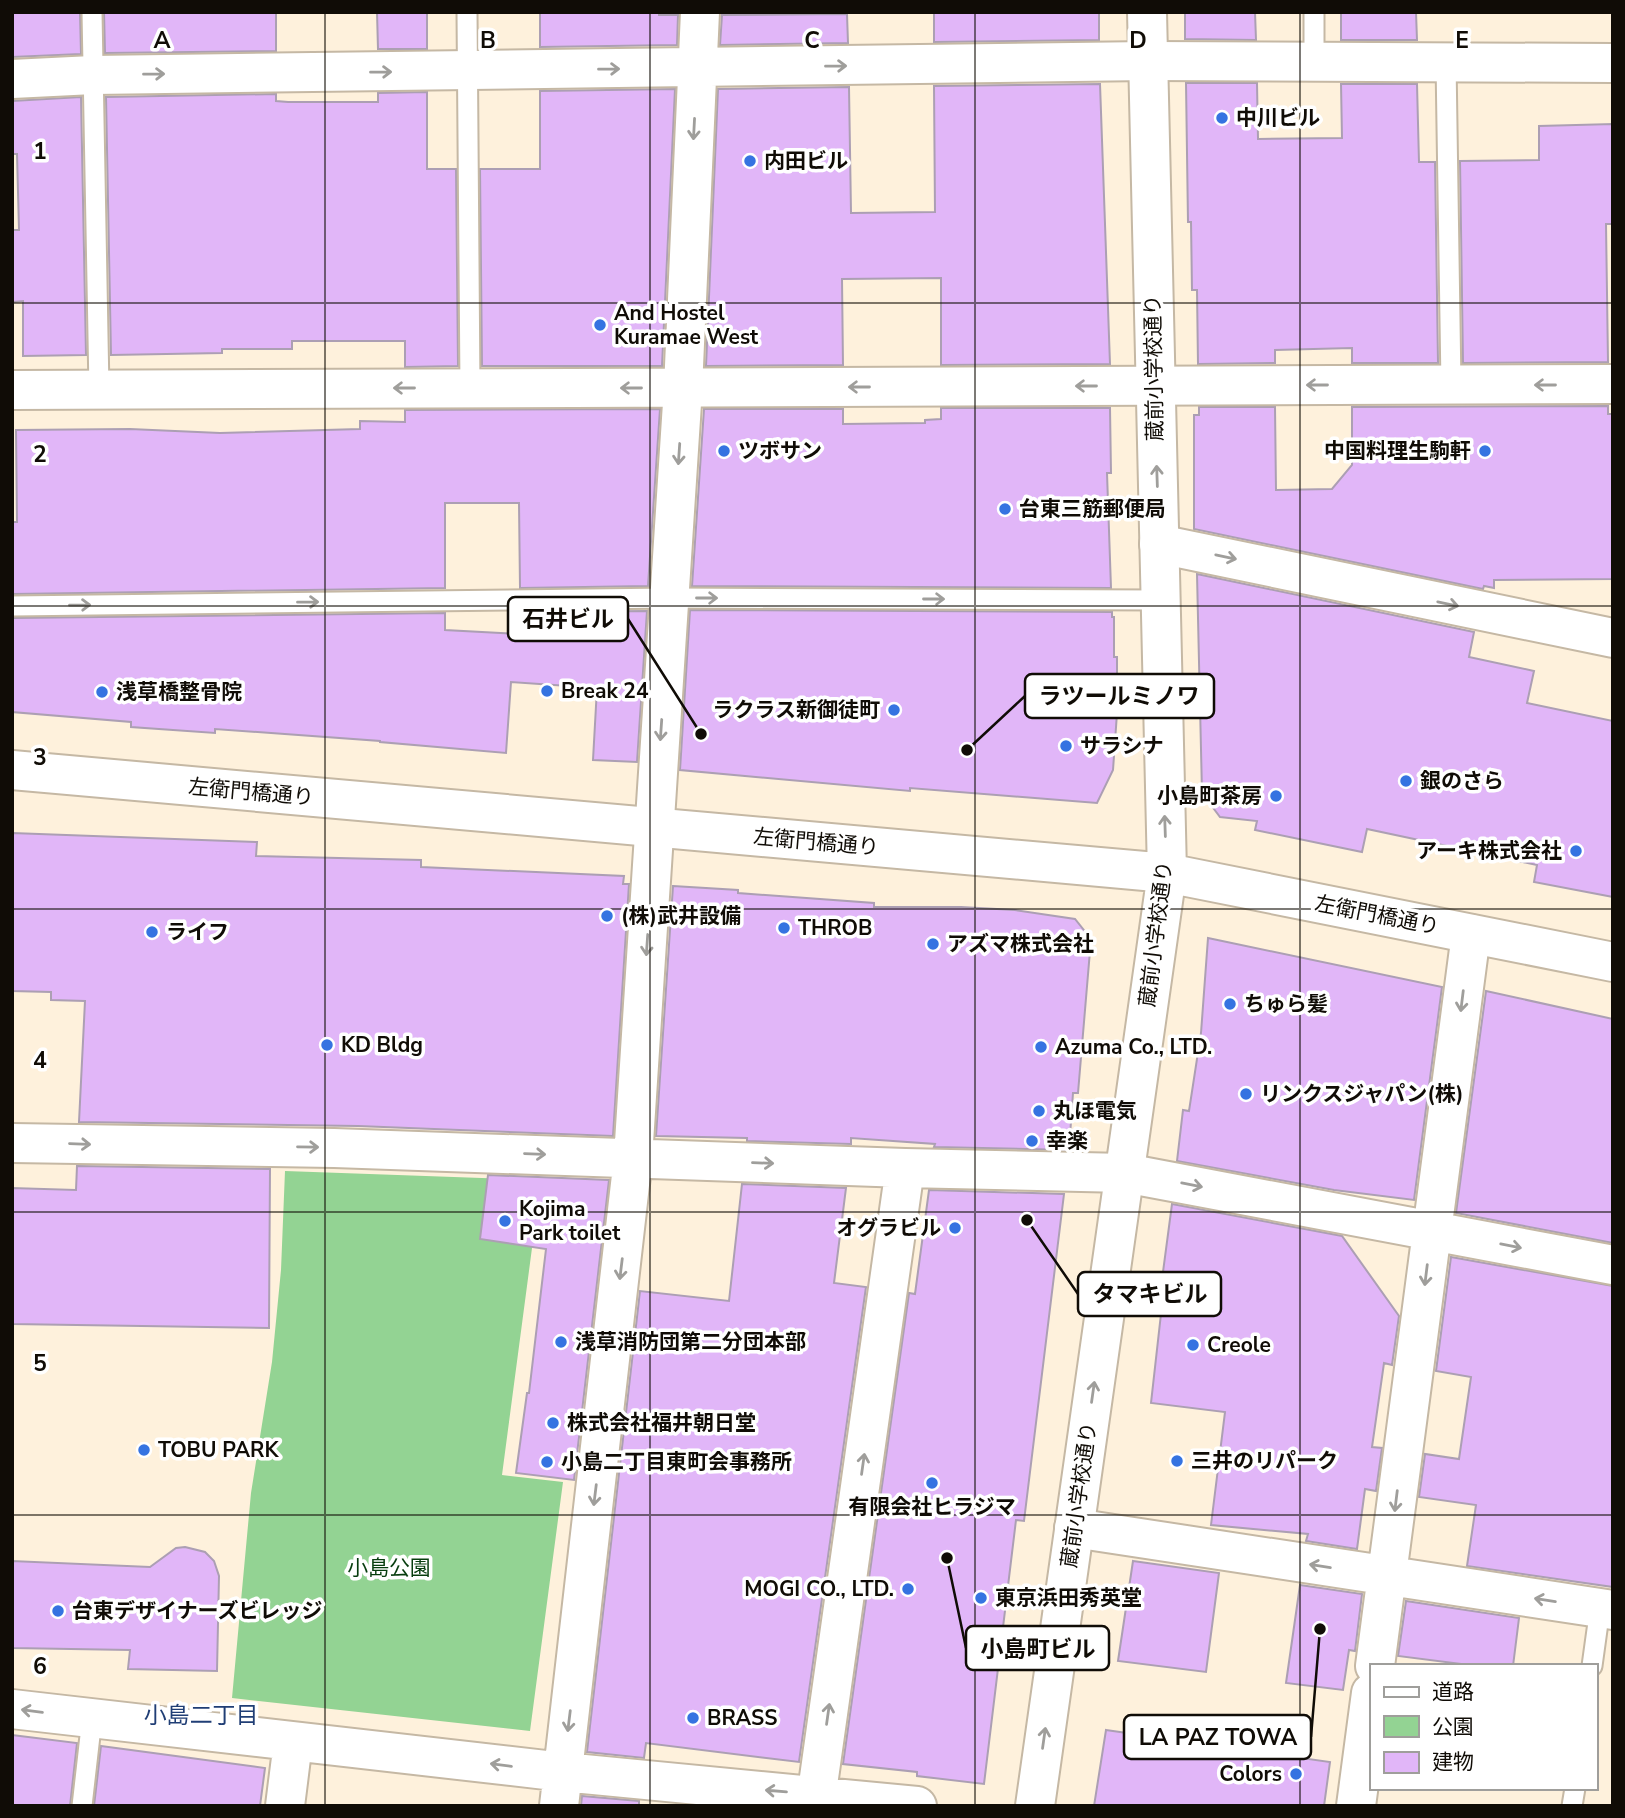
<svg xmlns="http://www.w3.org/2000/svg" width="1625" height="1818" viewBox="0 0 1625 1818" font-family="'Nunito Sans','Noto Sans JP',sans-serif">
  <rect width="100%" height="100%" fill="#fef1dc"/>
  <path fill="#93d393" d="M 285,1171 L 541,1180 L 502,1475 L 563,1482 L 530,1731 L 232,1698 L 251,1493 L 272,1362 L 281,1270 Z"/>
  <path fill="#e1b6f8" stroke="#ac9fb3" stroke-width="2" d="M 12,12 L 80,12 L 81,54 L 12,57 Z
    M 104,12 L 276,12 L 276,51 L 105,53 Z
    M 377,12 L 427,12 L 427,49 L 378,49 Z
    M 540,12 L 659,12 L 659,15 L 678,15 L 677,45 L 540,47 Z
    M 934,12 L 1099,12 L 1099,40 L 934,42 Z
    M 1185,12 L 1255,12 L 1256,40 L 1185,39 Z
    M 1341,12 L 1416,12 L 1417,40 L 1341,40 Z
    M 847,14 L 848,43 L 720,45 L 722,15 Z
    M 1186,83 L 1257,83 L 1258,139 L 1342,138 L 1341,84 L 1417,84 L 1419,162 L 1435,162 L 1438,363 L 1352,363 L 1352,348 L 1275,350 L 1275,363 L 1198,364 L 1197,290 L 1192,290 L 1191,222 L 1188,222 Z
    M 1100,84 L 1110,364 L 941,365 L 941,278 L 842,279 L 843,365 L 706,366 L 718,89 L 849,87 L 851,213 L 935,212 L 934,86 Z
    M 675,89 L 662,366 L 482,366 L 480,169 L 540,169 L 540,91 Z
    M 427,92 L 427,169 L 456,169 L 458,366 L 405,367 L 405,341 L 292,341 L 292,349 L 222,349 L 222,353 L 111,355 L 106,97 L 276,94 L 276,101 L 288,102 L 378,102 L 378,93 Z
    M 81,97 L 86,355 L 23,356 L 23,301 L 13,302 L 12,230 L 19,230 L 17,154 L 12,154 L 12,101 Z
    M 1613,124 L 1613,224 L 1606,224 L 1608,362 L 1463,363 L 1460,161 L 1539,160 L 1539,126 Z
    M 1608,406 L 1608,414 L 1613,414 L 1613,579 L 1494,580 L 1494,588 L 1484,586 L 1483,589 L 1194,529 L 1194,415 L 1199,415 L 1199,407 L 1275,407 L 1276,490 L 1332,489 L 1352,465 L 1352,407 Z
    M 941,408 L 1110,408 L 1111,473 L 1107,473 L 1111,588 L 692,586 L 704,409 L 843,409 L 843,424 L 925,423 L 925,420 L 941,419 Z
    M 660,409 L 648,586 L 520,588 L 519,503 L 445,503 L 445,588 L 12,594 L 12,522 L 17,522 L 16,430 L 130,429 L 220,433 L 360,429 L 360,421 L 405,422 L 405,410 Z
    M 1197,574 L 1474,632 L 1469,657 L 1534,671 L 1527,703 L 1613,721 L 1613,897 L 1534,882 L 1537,865 L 1367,829 L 1362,852 L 1255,830 L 1257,821 L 1220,817 L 1202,793 Z
    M 690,610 L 1112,612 L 1112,617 L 1114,617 L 1114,657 L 1117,657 L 1117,713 L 1113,770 L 1097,803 L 910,788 L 910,791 L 680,770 Z
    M 647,611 L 637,762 L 593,760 L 597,688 L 511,682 L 506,753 L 380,742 L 380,741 L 215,729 L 215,733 L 131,727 L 131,722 L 12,712 L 12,618 L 445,613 L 445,630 L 520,634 L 520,612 Z
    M 12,833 L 257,842 L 256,856 L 421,860 L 421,867 L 624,876 L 623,884 L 629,884 L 613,1136 L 358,1126 L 79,1122 L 85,1001 L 51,1000 L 51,992 L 12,991 Z
    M 673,886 L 738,890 L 738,893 L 874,903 L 874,907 L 961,907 L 1015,910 L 1075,919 L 1091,939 L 1078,1093 L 1073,1093 L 1069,1150 L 934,1147 L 935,1144 L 851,1138 L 851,1144 L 747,1141 L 747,1138 L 656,1136 Z
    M 1208,938 L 1442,987 L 1414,1200 L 1334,1190 L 1177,1161 L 1183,1110 L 1189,1111 L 1201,1033 Z
    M 1486,991 L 1613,1019 L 1613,1243 L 1456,1213 Z
    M 77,1166 L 270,1169 L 269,1328 L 12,1324 L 12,1188 L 76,1190 Z
    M 488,1175 L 609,1180 L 574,1480 L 516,1473 L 527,1393 L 529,1393 L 546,1249 L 480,1239 Z
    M 742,1184 L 846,1188 L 834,1283 L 866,1287 L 799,1762 L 646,1743 L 644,1758 L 587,1752 L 640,1291 L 729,1301 Z
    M 929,1190 L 1064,1194 L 1024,1521 L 1016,1520 L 984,1784 L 917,1776 L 917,1772 L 843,1764 L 909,1293 L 915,1294 Z
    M 1172,1204 L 1342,1236 L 1399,1316 L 1392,1365 L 1384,1363 L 1372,1447 L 1382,1448 L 1376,1491 L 1365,1489 L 1357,1549 L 1306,1541 L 1308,1534 L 1211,1525 L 1225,1412 L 1151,1403 L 1164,1287 L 1161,1287 Z
    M 1451,1257 L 1613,1286 L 1613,1587 L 1467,1566 L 1476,1505 L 1419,1497 L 1425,1454 L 1459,1459 L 1471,1377 L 1436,1371 Z
    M 185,1547 L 205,1552 L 214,1561 L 219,1576 L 217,1671 L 128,1669 L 130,1650 L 12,1648 L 12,1561 L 150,1567 L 176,1548 Z
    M 1133,1561 L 1219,1573 L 1206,1672 L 1118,1661 Z
    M 1300,1585 L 1362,1594 L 1355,1651 L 1349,1650 L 1343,1690 L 1286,1683 Z
    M 1406,1601 L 1519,1618 L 1513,1666 L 1477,1666 L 1398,1656 Z
    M 1106,1730 L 1330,1762 L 1324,1806 L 1094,1806 Z
    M 12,1735 L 77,1743 L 70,1806 L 12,1806 Z
    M 101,1746 L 265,1768 L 260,1806 L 94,1806 Z
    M 582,1796 L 639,1801 L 639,1806 L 581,1806 Z"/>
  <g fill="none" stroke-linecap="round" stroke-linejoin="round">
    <defs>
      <path id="service" d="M 92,12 L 99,390
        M 467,12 L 470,388
        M 1314,12 L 1314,62
        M 1446,62 L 1451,385
        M 12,606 L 670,598 L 1160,600
        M 1592,1666 L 1600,1608
        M 82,1806 L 92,1718
        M 1572,1806 L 1575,1788"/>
      <path id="minor" d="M 12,79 L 93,75 L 1148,61 L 1613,63
        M 12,390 L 1613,384
        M 1159,544 L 1613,638
        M 12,1143 L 334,1148 L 905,1168 L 1125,1173 L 1613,1265
        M 1074,1528 L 1613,1610
        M 1375,1666 L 1471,934
        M 12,1709 L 563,1772 L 917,1806
        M 285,1806 L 293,1742
        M 559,1806 L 633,1158 L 683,388 L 700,12
        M 815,1806 L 905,1168
        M 1356,1806 L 1371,1693"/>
      <path id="tertiary" d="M 12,770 L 1167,873 L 1613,962
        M 1035,1806 L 1167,873 L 1147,12"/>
    </defs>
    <use href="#service" stroke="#c5b8a4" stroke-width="23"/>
    <use href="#minor" stroke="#c5b8a4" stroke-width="42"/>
    <use href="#tertiary" stroke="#c5b8a4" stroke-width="42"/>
    <use href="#service" stroke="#fff" stroke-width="19"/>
    <use href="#minor" stroke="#fff" stroke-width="38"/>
    <use href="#tertiary" stroke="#fff" stroke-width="38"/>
  </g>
  <defs><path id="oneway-shaft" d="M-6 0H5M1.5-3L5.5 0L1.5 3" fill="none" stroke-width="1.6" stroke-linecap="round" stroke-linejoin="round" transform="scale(1.75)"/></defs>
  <g stroke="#9f9e9b">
    <use href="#oneway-shaft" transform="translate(836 66) rotate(-1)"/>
    <use href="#oneway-shaft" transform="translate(609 69) rotate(-1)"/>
    <use href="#oneway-shaft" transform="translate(381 72) rotate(-1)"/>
    <use href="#oneway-shaft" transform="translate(154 74) rotate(-1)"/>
    <use href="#oneway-shaft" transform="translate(694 129) rotate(93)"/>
    <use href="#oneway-shaft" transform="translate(1317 385) rotate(180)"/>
    <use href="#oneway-shaft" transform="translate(1545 385) rotate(180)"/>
    <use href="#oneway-shaft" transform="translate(1086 386) rotate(180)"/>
    <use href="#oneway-shaft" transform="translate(859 387) rotate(180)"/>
    <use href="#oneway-shaft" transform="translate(404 388) rotate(180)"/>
    <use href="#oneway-shaft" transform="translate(631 388) rotate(180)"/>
    <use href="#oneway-shaft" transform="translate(679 454) rotate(94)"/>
    <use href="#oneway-shaft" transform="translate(1157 476) rotate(-92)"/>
    <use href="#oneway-shaft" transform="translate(1226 557) rotate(12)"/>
    <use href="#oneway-shaft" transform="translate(707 598)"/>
    <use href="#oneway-shaft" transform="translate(934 599)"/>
    <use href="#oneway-shaft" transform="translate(308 602) rotate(-1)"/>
    <use href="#oneway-shaft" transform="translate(1448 604) rotate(12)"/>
    <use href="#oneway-shaft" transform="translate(80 605) rotate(-1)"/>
    <use href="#oneway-shaft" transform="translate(661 730) rotate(94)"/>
    <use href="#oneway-shaft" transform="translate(1165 826) rotate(-92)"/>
    <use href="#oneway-shaft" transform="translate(647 945) rotate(94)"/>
    <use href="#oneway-shaft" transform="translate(1462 1001) rotate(97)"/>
    <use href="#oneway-shaft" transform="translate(80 1144) rotate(2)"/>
    <use href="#oneway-shaft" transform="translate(308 1147) rotate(1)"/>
    <use href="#oneway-shaft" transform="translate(535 1154) rotate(2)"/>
    <use href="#oneway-shaft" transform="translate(763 1163) rotate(2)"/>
    <use href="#oneway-shaft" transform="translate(1192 1185) rotate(11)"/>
    <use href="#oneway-shaft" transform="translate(1511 1246) rotate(11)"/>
    <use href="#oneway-shaft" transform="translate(621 1269) rotate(97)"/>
    <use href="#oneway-shaft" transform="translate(1426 1275) rotate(97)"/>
    <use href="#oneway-shaft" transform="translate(1093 1392) rotate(-82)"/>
    <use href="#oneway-shaft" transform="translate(863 1464) rotate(-82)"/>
    <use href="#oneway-shaft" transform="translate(595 1495) rotate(97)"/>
    <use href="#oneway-shaft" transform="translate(1396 1501) rotate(97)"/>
    <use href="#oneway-shaft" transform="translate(1320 1566) rotate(-171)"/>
    <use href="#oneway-shaft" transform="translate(1545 1600) rotate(-171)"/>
    <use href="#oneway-shaft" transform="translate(32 1711) rotate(-173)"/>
    <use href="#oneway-shaft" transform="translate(828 1714) rotate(-82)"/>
    <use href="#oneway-shaft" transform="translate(569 1721) rotate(97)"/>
    <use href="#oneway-shaft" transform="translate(1044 1738) rotate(-82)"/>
    <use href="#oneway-shaft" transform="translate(501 1765) rotate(-173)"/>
    <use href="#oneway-shaft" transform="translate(776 1791) rotate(-175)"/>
  </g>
  <path fill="none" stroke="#100c06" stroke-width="2" stroke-opacity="0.55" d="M 325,12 L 325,1806M 650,12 L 650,1806M 975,12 L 975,1806M 1300,12 L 1300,1806M 12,303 L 1613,303M 12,606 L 1613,606M 12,909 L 1613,909M 12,1212 L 1613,1212M 12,1515 L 1613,1515"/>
  <g fill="#3573e1" stroke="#fff" stroke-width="2.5">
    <circle cx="1222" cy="118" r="7"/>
    <circle cx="750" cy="161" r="7"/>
    <circle cx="600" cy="325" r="7"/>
    <circle cx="724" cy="451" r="7"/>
    <circle cx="1485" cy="451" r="7"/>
    <circle cx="1005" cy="509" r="7"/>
    <circle cx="547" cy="691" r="7"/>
    <circle cx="102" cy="692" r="7"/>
    <circle cx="894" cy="710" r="7"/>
    <circle cx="1066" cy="746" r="7"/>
    <circle cx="1406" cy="781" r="7"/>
    <circle cx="1276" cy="796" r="7"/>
    <circle cx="1576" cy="851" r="7"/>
    <circle cx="607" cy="916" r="7"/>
    <circle cx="784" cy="928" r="7"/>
    <circle cx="152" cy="932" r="7"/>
    <circle cx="933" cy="944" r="7"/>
    <circle cx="1230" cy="1004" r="7"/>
    <circle cx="327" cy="1045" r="7"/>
    <circle cx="1041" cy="1047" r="7"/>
    <circle cx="1246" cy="1094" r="7"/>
    <circle cx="1039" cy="1111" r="7"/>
    <circle cx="1032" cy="1141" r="7"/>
    <circle cx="505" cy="1221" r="7"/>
    <circle cx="955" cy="1228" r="7"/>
    <circle cx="561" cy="1342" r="7"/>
    <circle cx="1193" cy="1345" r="7"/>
    <circle cx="553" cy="1423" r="7"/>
    <circle cx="144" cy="1450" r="7"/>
    <circle cx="1177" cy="1461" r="7"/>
    <circle cx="547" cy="1462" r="7"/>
    <circle cx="932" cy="1483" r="7"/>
    <circle cx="908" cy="1589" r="7"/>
    <circle cx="981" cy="1598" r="7"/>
    <circle cx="58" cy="1611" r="7"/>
    <circle cx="693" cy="1718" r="7"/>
    <circle cx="1296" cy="1774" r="7"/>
  </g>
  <g text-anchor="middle" stroke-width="7" stroke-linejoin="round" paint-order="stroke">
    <g font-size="21" font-weight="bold" fill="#100c06" stroke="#fff" text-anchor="start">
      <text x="1236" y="125">中川ビル</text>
      <text x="764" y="168">内田ビル</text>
      <text x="614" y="320">And Hostel<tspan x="614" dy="24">Kuramae West</tspan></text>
      <text x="738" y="458">ツボサン</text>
      <text x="1471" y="458" text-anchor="end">中国料理生駒軒</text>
      <text x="1019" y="516">台東三筋郵便局</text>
      <text x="561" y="698">Break 24</text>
      <text x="116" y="699">浅草橋整骨院</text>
      <text x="880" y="717" text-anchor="end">ラクラス新御徒町</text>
      <text x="1080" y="753">サラシナ</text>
      <text x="1420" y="788">銀のさら</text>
      <text x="1262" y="803" text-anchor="end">小島町茶房</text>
      <text x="1562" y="858" text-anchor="end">アーキ株式会社</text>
      <text x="621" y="923">(株)武井設備</text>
      <text x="798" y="935">THROB</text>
      <text x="166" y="939">ライフ</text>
      <text x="947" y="951">アズマ株式会社</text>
      <text x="1244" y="1011">ちゅら髪</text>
      <text x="341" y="1052">KD Bldg</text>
      <text x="1055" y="1054">Azuma Co., LTD.</text>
      <text x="1260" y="1101">リンクスジャパン(株)</text>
      <text x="1053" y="1118">丸ほ電気</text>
      <text x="1046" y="1148">幸楽</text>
      <text x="519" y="1216">Kojima<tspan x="519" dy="24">Park toilet</tspan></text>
      <text x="941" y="1235" text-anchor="end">オグラビル</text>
      <text x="575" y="1349">浅草消防団第二分団本部</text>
      <text x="1207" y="1352">Creole</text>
      <text x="567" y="1430">株式会社福井朝日堂</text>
      <text x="158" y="1457">TOBU PARK</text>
      <text x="1191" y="1468">三井のリパーク</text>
      <text x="561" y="1469">小島二丁目東町会事務所</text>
      <text x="932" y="1514" text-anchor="middle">有限会社ヒラジマ</text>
      <text x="894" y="1596" text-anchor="end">MOGI CO., LTD.</text>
      <text x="995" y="1605">東京浜田秀英堂</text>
      <text x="72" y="1618">台東デザイナーズビレッジ</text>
      <text x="707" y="1725">BRASS</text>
      <text x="1282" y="1781" text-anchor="end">Colors</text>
    </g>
    <g font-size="21" fill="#100c06" stroke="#fff">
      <text transform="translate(1154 368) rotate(-91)" y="7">蔵前小学校通り</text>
      <text transform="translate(251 792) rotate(5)" y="7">左衛門橋通り</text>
      <text transform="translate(816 842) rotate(5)" y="7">左衛門橋通り</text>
      <text transform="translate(1377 915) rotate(11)" y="7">左衛門橋通り</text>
      <text transform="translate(1156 934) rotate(-83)" y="7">蔵前小学校通り</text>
      <text transform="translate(1079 1495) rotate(-82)" y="7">蔵前小学校通り</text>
    </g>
    <g font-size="21" fill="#073d0e" stroke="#fff">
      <text x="389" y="1575">小島公園</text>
    </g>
    <g font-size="23" fill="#203e75" stroke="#fff">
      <text x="201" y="1723">小島二丁目</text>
    </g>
  </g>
  <g font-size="23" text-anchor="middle" font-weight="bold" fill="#100c06" stroke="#fff" stroke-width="7" stroke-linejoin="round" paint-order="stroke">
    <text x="162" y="48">A</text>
    <text x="488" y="48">B</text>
    <text x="812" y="48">C</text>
    <text x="1138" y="48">D</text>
    <text x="1462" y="48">E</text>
    <text x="40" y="159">1</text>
    <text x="40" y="462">2</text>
    <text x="40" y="765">3</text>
    <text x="40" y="1068">4</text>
    <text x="40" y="1371">5</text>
    <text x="40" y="1674">6</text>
  </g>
  <path fill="none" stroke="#100c06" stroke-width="2.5" d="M701 734L628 619M967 750L1025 696M1027 1220L1078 1294M947 1558L966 1648M1320 1629L1311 1737"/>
  <g fill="#100c06" stroke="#fff" stroke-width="2.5">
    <circle cx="701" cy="734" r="7"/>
    <circle cx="967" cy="750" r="7"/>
    <circle cx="1027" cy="1220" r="7"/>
    <circle cx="947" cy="1558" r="7"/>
    <circle cx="1320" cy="1629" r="7"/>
  </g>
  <g fill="#fff" stroke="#100c06" stroke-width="2.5">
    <rect x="508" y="597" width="120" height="44" rx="7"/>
    <rect x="1025" y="674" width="189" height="44" rx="7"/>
    <rect x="1078" y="1272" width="143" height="44" rx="7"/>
    <rect x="966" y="1626" width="143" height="44" rx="7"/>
    <rect x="1124" y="1715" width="187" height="44" rx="7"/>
  </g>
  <g font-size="23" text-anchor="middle" font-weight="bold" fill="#100c06">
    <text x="568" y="627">石井ビル</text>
    <text x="1119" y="704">ラツールミノワ</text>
    <text x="1150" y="1302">タマキビル</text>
    <text x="1038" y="1657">小島町ビル</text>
    <text x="1218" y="1745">LA PAZ TOWA</text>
  </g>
  <rect width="1625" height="1818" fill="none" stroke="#100c06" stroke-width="28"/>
  <rect x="1370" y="1664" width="228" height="126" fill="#ffffff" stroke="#9f9e9b" stroke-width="2"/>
  <rect x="1384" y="1687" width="35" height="10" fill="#ffffff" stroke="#9f9e9b" stroke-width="2"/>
  <text x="1432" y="1699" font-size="21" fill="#100c06">道路</text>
  <rect x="1384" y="1716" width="35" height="21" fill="#93d393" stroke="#9f9e9b" stroke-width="2"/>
  <text x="1432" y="1734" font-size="21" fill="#100c06">公園</text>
  <rect x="1384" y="1752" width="35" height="21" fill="#e1b6f8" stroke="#9f9e9b" stroke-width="2"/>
  <text x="1432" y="1769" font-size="21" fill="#100c06">建物</text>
</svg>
